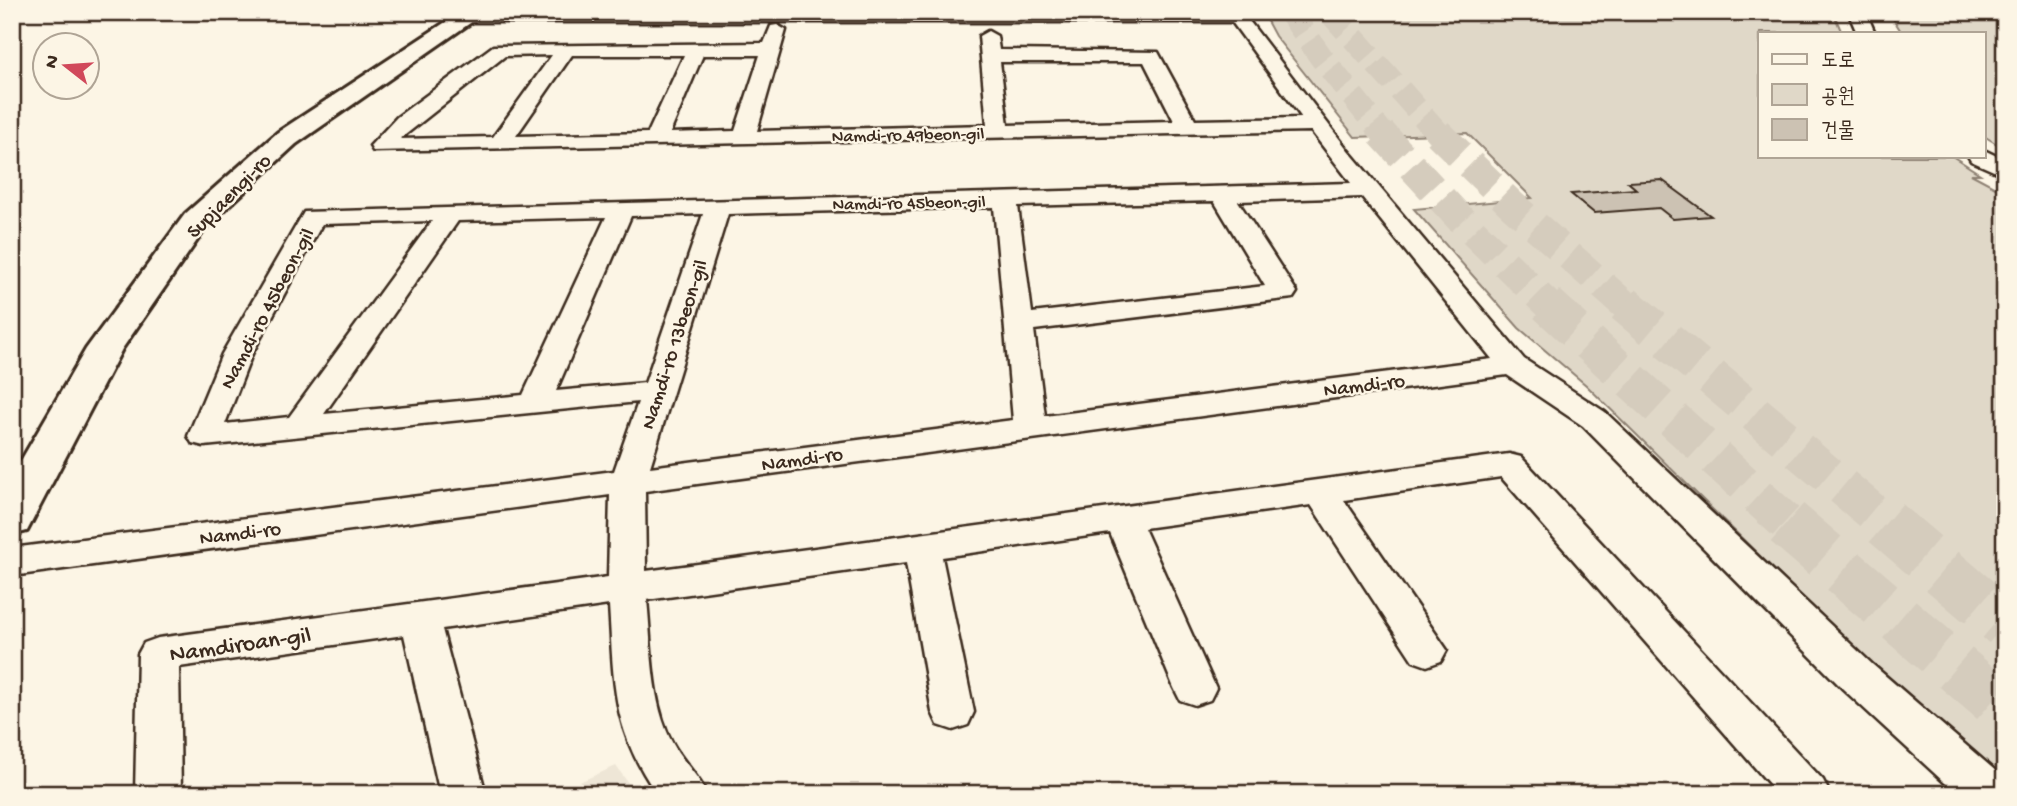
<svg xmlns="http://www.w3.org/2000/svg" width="2017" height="806" viewBox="0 0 2017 806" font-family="'Gochi Hand','Poor Story',sans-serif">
  <rect width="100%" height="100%" fill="#fcf5e5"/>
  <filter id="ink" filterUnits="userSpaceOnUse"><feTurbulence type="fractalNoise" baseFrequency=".0143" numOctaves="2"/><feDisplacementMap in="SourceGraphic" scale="14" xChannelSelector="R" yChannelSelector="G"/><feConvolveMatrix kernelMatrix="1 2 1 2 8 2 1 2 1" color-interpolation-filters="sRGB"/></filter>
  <g filter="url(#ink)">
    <path fill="#eee6d6" d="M 616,766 L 636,794 L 552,794 Z"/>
    <path fill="#e0d8c8" stroke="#8e8173" stroke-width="2" d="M 1262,12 L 1833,12 L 1842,33 L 1760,33 L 1760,156 L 1952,156 L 1980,174 L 1971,174 L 2005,192 L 2005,781 L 1876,670 L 1586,385 L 1519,328 L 1414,209 L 1532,198 L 1467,133 L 1355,137 L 1275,36 Z
      M 1889,12 L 2005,12 L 2005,149 L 1984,136 L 1984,33 L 1902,33 Z"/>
    <path fill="#ccc2b3" stroke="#3b2a1e" stroke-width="2" d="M 1662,180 L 1711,216 L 1673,219 L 1659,208 L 1594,213 L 1571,194 L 1636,189 L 1628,182 Z"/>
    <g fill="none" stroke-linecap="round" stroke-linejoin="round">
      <path stroke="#d5ccbd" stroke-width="24" stroke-dasharray="24 11" stroke-linecap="butt" d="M 1290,12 L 1321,57 L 1383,134
        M 1330,12 L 1439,134"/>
      <path stroke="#d5ccbd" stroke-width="30" stroke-dasharray="30 15" stroke-linecap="butt" d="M 1381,133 L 1465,224 L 1549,306
        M 1438,133 L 1512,205 L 1626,306"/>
      <path stroke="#d5ccbd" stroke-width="38" stroke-dasharray="38 19" stroke-linecap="butt" d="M 1547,304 L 1789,525
        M 1624,304 L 1888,525"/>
      <path stroke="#d5ccbd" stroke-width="50" stroke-dasharray="50 24" stroke-linecap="butt" d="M 1787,523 L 2005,710
        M 1886,523 L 2005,624"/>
      <defs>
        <path id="minor" d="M 1848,12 L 1866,12 L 1875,33 L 1857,33 Z
          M 468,13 L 1243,13 L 1348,150 L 1524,359 L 1605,412 L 1873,665 L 2005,779 L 2005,794 L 1957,794 L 1843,689 L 1583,426 L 1507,375 L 645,491 L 646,571 L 1509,454 L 1521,457 L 1823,780 L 1830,794 L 1778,794 L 1501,477 L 1344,500 L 1447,650 L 1441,661 L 1427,666 L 1413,661 L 1311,505 L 1144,528 L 1216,688 L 1210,700 L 1195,705 L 1180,700 L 1174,688 L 1110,533 L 942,557 L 974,712 L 968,725 L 953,730 L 938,725 L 932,712 L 906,563 L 647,600 C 652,647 650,702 673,744 C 683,762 698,775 707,794 L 657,794 C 611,729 614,681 609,605 L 442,629 L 486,794 L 440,794 L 404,635 L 179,667 L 181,794 L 135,794 L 138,654 L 144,643 L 158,638 L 608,577 L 610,495 L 12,576 L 12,548 L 614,471 L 638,402 L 204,446 L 192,443 L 188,436 L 222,354 L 304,212 L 1351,183 L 1311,131 L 373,151 L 370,146 L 397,117 L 493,46 L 764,43 L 771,26 L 777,25 L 786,30 L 757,131 L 987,125 L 979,36 L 988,31 L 997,36 L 999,50 L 1158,52 L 1195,120 L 1302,118 L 1232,22 L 462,22 L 459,18 ZM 552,55 L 493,137 L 400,139 L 505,56 ZM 572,55 L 684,55 L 648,133 L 516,136 ZM 703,55 L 760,55 L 735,131 L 670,133 ZM 1000,62 L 1144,62 L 1174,121 L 1008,125 ZM 1362,197 L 1492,359 L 1045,416 L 1034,330 L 1293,298 L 1297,292 L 1238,201 ZM 1214,201 L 1265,286 L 1032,313 L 1018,206 ZM 994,207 L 1013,420 L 650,467 L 728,214 ZM 703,214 L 645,383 L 556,391 L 631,216 ZM 606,217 L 523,395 L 324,414 L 458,221 ZM 432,221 L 289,417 L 225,424 L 252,354 L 322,224 Z
          M 1984,150 L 2005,160 L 2005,176 L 1971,161 L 1968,156 L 1984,156 Z"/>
        <path id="tertiary" d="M 461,12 L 486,12 L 296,144 L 207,226 L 122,349 L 27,531 L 12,535 L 12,476 L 86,349 L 185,214 L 278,132 Z"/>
      </defs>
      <use href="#minor" stroke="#3b2a1e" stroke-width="5"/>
      <use href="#tertiary" stroke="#3b2a1e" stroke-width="6"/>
      <use href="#minor" fill="#fcf5e5" fill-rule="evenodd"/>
      <use href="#tertiary" fill="#fcf5e5" fill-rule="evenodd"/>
    </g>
  </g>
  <g text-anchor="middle" stroke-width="5" stroke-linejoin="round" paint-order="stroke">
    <g font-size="18" fill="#3b2a1e" stroke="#fcf5e5">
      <text transform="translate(908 134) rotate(-1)" y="6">Namdi-ro 49beon-gil</text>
      <text transform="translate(909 202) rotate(-1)" y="6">Namdi-ro 45beon-gil</text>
    </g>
    <g font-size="21" fill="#3b2a1e" stroke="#fcf5e5">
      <text transform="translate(228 195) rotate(-45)" y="7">Supjaengi-ro</text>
      <text transform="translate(266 308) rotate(-62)" y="7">Namdi-ro 45beon-gil</text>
      <text transform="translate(673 344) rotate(-72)" y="7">Namdi-ro 13beon-gil</text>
      <text transform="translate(1364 384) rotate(-7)" y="7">Namdi-ro</text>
      <text transform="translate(802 458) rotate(-8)" y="7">Namdi-ro</text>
      <text transform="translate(240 532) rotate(-7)" y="7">Namdi-ro</text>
    </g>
    <g font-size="24" fill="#3b2a1e" stroke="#fcf5e5">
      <text transform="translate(240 643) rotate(-8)" y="8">Namdiroan-gil</text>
    </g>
  </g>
  <rect width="2017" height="806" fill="none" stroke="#fcf5e5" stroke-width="42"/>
  <rect x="21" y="21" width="1975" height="764" fill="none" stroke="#3b2a1e" stroke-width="2.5" filter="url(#ink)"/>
  <rect x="1758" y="32" width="228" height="126" fill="#fcf5e5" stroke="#afa495" stroke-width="2"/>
  <rect x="1772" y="54" width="35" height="10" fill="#fcf5e5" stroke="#afa495" stroke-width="2"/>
  <text x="1821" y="66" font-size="21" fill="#3b2a1e">도로</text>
  <rect x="1772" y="84" width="35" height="21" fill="#e0d8c8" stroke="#afa495" stroke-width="2"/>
  <text x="1821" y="102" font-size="21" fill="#3b2a1e">공원</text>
  <rect x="1772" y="119" width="35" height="21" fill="#ccc2b3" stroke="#afa495" stroke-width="2"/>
  <text x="1821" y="136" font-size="21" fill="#3b2a1e">건물</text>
  <g transform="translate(66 66) rotate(287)"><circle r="33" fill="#fcf5e5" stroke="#afa495" stroke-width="2"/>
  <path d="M0-5L12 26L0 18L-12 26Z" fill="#d1495b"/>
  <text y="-10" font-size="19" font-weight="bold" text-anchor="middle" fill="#3b2a1e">N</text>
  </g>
</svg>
